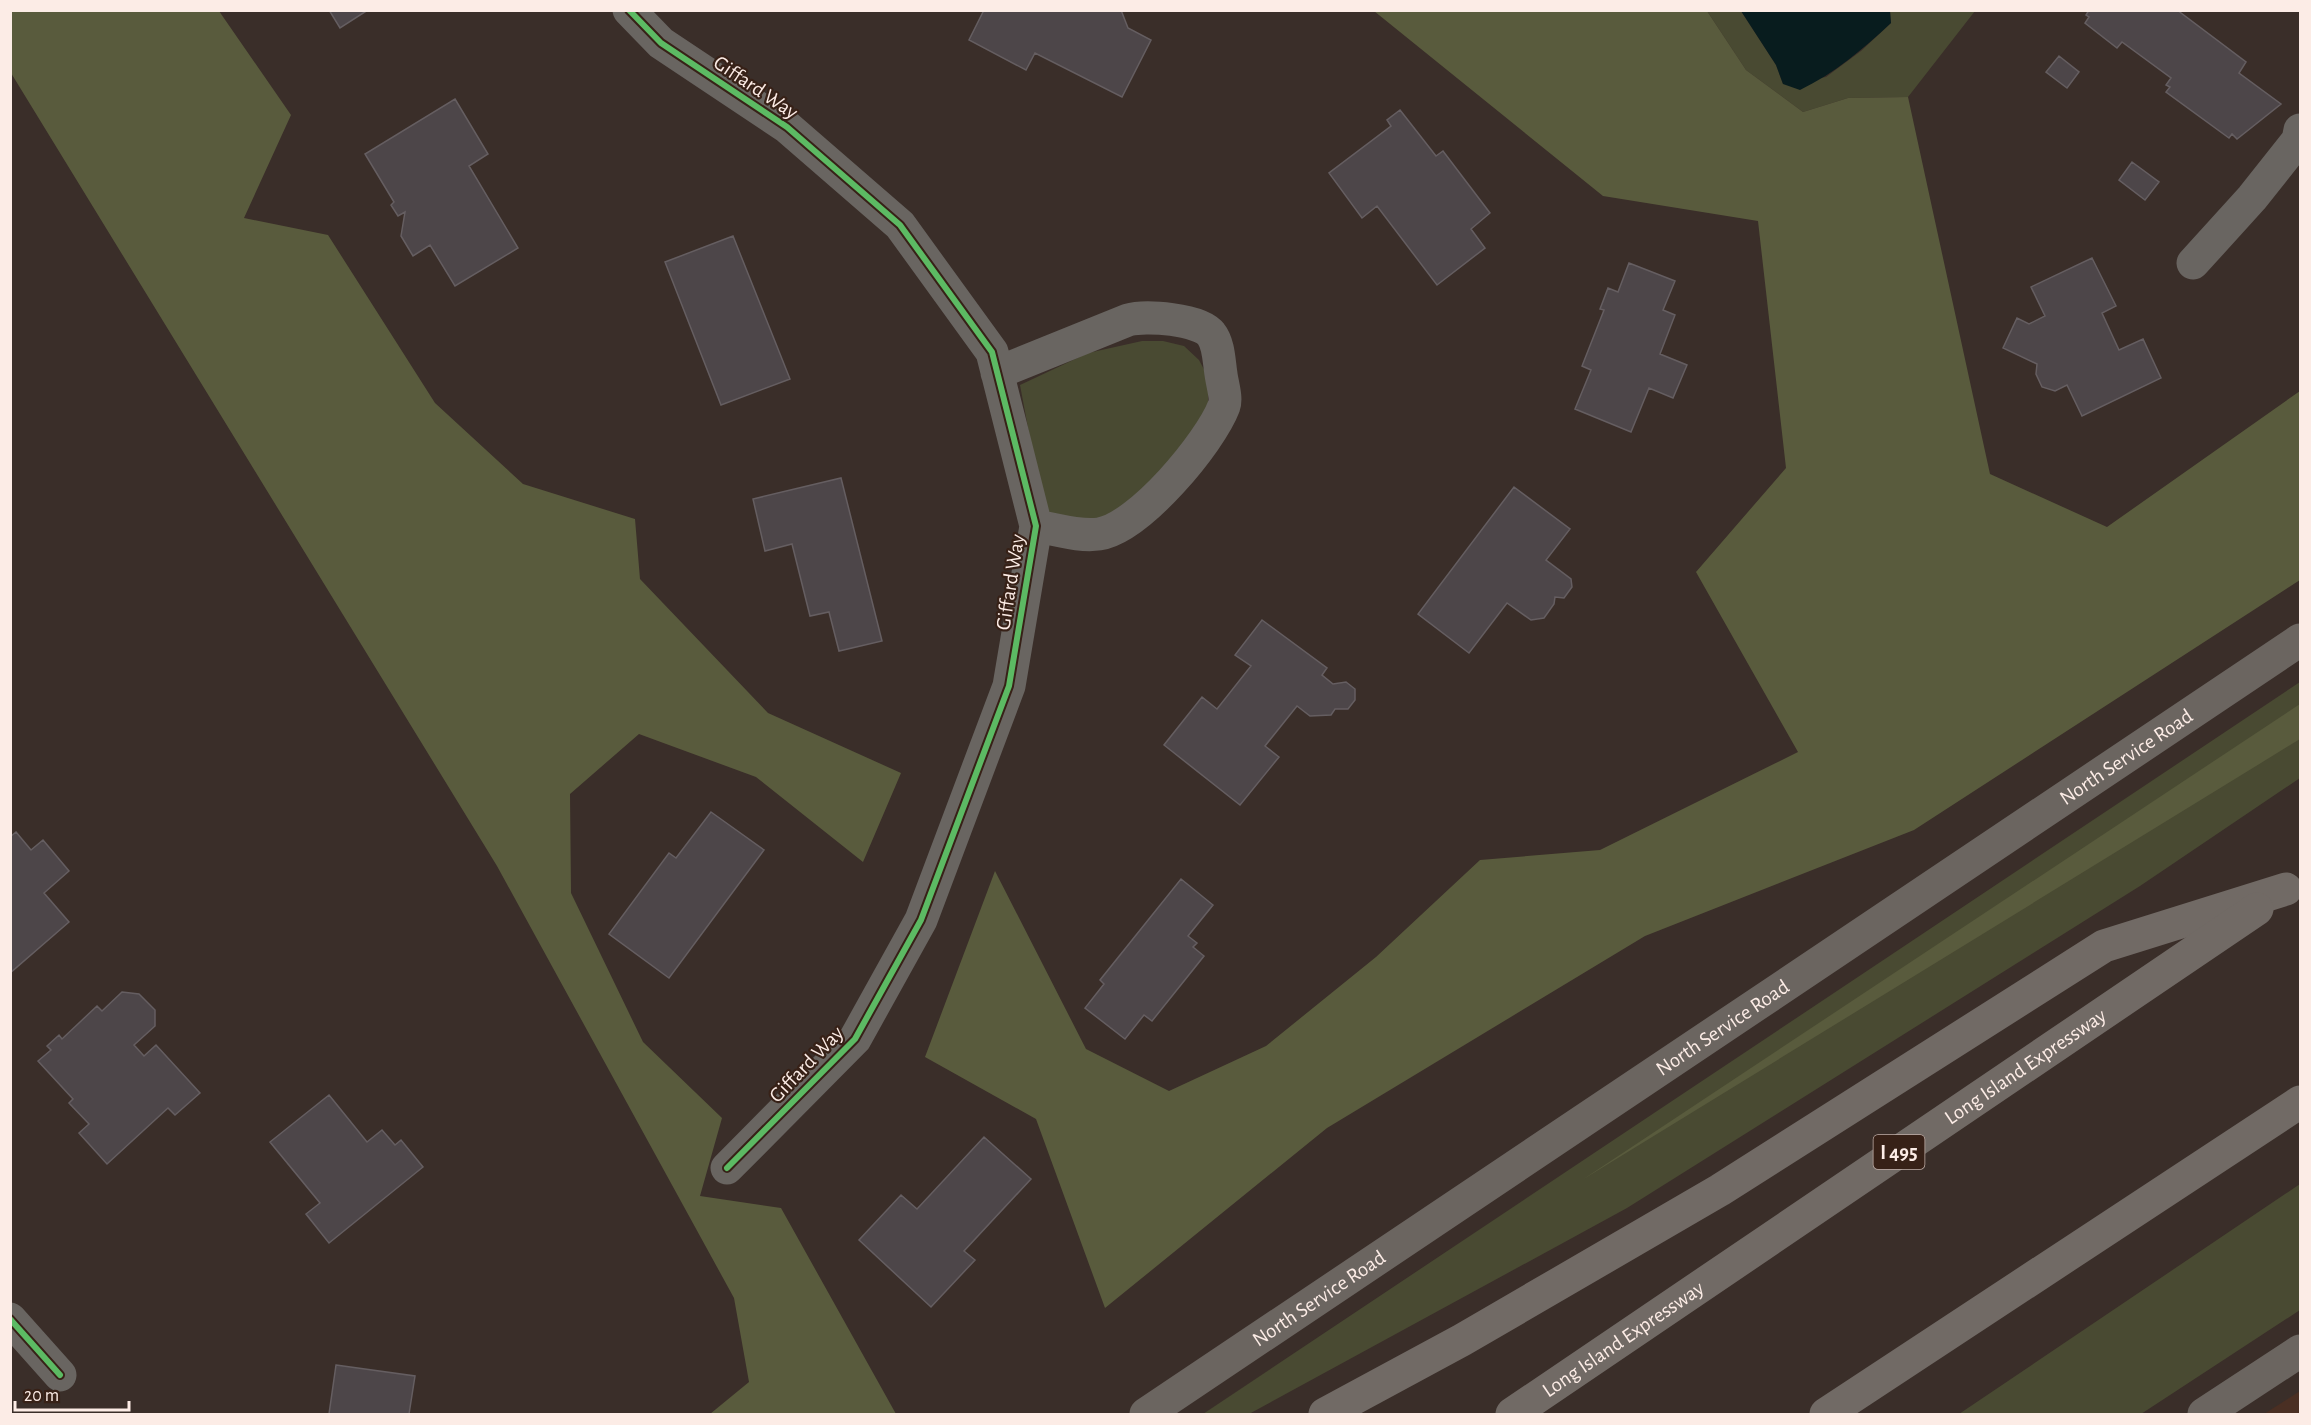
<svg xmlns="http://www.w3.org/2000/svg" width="2311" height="1425" viewBox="0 0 2311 1425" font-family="'Alegreya Sans',sans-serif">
  <rect width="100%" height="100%" fill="#3a2e29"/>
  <path fill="#4a2f23" d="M 2300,1391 L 2300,1414 L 2264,1414 Z"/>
  <path fill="#494a32" d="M 1707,11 L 1741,11 L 1776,65 L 1783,84 L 1826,77 L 1861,51 L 1891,23 L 1890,11 L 1975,11 L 1908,97 L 1848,98 L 1803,112 L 1746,70 Z
    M 1142,341 L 1163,341 L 1184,346 L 1199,360 L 1208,377 L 1208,406 L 1201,427 L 1125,510 L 1091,525 L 1045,518 L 1020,385 L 1088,353 Z
    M 2300,682 L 2300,778 L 2140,886 L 1627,1208 L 1249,1414 L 1203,1414 Z
    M 2300,1184 L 2300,1310 L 2141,1414 L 1959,1414 Z"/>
  <path fill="#595b3d" d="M 11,10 L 219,11 L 291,115 L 244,218 L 328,235 L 435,403 L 523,484 L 635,519 L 640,579 L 768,713 L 901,773 L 863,862 L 756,777 L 639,734 L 570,794 L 571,893 L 643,1042 L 722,1118 L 700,1196 L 781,1208 L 896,1414 L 710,1414 L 749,1382 L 734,1298 L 497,866 L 11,73 Z
    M 1374,11 L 1707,11 L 1746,70 L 1803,112 L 1848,98 L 1908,97 L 1990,474 L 2107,527 L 2300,391 L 2300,580 L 1914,830 L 1645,936 L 1327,1128 L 1105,1308 L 1036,1119 L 925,1057 L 995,871 L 1086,1049 L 1169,1091 L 1266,1046 L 1376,957 L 1480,860 L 1600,850 L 1798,752 L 1696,572 L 1786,468 L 1758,221 L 1603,196 Z
    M 2300,704 L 2300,739 L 1582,1180 Z"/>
  <path fill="#081c1e" d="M 1741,11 L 1890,11 L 1891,23 C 1862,50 1835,73 1800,90 L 1783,84 L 1776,65 Z"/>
  <path fill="#4d4649" stroke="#655e61" stroke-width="1.5" d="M 329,10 L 368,10 L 340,28 Z
    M 984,10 L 1121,10 L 1128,28 L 1151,40 L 1122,97 L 1035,53 L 1026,70 L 969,40 Z
    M 2089,10 L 2177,10 L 2246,62 L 2239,73 L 2281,104 L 2237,139 L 2232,134 L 2229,138 L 2166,92 L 2170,87 L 2166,85 L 2171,78 L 2122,42 L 2117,48 L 2085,23 L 2089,17 L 2086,15 Z
    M 2059,56 L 2079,72 L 2067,88 L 2046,72 Z
    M 455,99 L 488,154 L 469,166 L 518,248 L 455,286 L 430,245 L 413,256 L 401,236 L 405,212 L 398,216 L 391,205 L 394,202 L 365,154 Z
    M 1400,110 L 1436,156 L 1443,151 L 1490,213 L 1471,229 L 1485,248 L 1437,285 L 1377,206 L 1362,218 L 1329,173 L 1391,126 L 1387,120 Z
    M 2132,162 L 2159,182 L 2145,200 L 2119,180 Z
    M 733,236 L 790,379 L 721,405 L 665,262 Z
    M 2092,258 L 2116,306 L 2102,313 L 2119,350 L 2143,339 L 2161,378 L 2082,416 L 2067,385 L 2055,391 L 2042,387 L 2036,374 L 2037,364 L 2003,348 L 2017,318 L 2029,324 L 2045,316 L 2031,287 Z
    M 1629,263 L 1675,281 L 1663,310 L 1675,315 L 1660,354 L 1687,365 L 1673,398 L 1649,388 L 1631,432 L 1575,409 L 1591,370 L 1582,366 L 1604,310 L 1600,309 L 1608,288 L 1618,292 Z
    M 841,478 L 882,641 L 839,651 L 829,612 L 810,616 L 792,544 L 765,551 L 753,499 Z
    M 1514,487 L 1570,529 L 1546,560 L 1571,579 L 1572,587 L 1564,598 L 1555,597 L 1554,604 L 1544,618 L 1531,620 L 1507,603 L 1469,653 L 1418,614 Z
    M 1262,620 L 1327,668 L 1322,675 L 1333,684 L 1346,682 L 1355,689 L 1355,700 L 1348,709 L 1335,709 L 1331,715 L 1310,716 L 1297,706 L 1265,746 L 1279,757 L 1240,805 L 1164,745 L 1202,697 L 1217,709 L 1251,666 L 1235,655 Z
    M 711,812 L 764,850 L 669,978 L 609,934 L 669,853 L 676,858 Z
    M 16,832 L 31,850 L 43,840 L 69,871 L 44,893 L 69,922 L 10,973 L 10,837 Z
    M 1181,879 L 1213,905 L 1188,936 L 1197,943 L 1193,947 L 1204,956 L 1152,1021 L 1144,1015 L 1125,1039 L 1085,1008 L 1104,984 L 1100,980 Z
    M 122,992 L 139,994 L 155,1010 L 155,1026 L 134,1045 L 144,1056 L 156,1045 L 200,1093 L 175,1115 L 168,1108 L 107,1164 L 79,1133 L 89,1124 L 69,1103 L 73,1099 L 38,1061 L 51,1050 L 47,1046 L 59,1035 L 62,1039 L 97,1006 L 102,1011 Z
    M 329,1095 L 367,1142 L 382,1130 L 395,1145 L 401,1140 L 423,1167 L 329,1243 L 306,1214 L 320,1203 L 270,1142 Z
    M 984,1137 L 1031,1179 L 964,1251 L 975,1260 L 931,1307 L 859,1240 L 901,1195 L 917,1209 Z
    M 336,1365 L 415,1376 L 409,1414 L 329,1414 Z"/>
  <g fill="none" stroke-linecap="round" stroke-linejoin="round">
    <path stroke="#696561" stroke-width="33" d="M 629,10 L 661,43 L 787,127 L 900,225 L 992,352 L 1036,526 L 1009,686 L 921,920 L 855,1039 L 727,1168
      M 2193,263 L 2252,198 L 2298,140 L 2300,130
      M 997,373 L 1128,320 C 1145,315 1200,319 1211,334 C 1219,344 1219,362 1221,374 C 1222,383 1227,398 1224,406 C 1210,443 1139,528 1099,534 C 1079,537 1056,529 1036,526
      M 10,1319 L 60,1375"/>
    <g stroke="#6b6560" stroke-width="33">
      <path id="s1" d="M 1146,1414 L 2300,640"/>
      <path d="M 2204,1414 L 2300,1351"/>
    </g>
    <g stroke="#716a65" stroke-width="33">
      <path d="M 1325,1414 L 1462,1340 L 1720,1190 L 2104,946 L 2286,889"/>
      <path id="s2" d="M 1512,1414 L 2257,909"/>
      <path d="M 1826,1414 L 2300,1102"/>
    </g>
    <defs>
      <path id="cycleway" d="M 629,10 L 661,43 L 787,127 L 900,225 L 992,352 L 1036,526 L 1009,686 L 921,920 L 855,1039 L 727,1168
        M 10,1319 L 60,1375"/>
    </defs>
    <use href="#cycleway" stroke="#372117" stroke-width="10"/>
    <use href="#cycleway" stroke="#5cba63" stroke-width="6"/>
  </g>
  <g text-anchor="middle" stroke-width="4.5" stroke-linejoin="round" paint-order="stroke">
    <rect fill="#372117" stroke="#c1afa8" stroke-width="1.5" x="1873.5" y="1135" width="51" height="34" rx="4.5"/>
    <g font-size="20" font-weight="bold" fill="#fcece6">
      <text x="1899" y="1159">I 495</text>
    </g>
    <g font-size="21" fill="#fcece6" stroke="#372117">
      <text transform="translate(756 87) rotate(34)" y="7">Giffard Way</text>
      <text transform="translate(1010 582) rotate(-81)" y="7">Giffard Way</text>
      <text dy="7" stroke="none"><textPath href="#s1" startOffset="1180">North Service Road</textPath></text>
      <text dy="7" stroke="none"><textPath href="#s1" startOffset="694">North Service Road</textPath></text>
      <text transform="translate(806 1064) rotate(-46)" y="7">Giffard Way</text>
      <text dy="7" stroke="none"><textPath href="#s2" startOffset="620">Long Island Expressway</textPath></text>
      <text dy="7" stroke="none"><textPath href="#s1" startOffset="208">North Service Road</textPath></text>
      <text dy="7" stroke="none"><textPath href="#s2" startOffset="134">Long Island Expressway</textPath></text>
    </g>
  </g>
  <rect width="2311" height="1425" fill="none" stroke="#fcece6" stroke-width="24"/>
  <path d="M15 1401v9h114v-9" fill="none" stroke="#fcece6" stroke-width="3"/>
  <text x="24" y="1401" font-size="18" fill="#fcece6" stroke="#372117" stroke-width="4.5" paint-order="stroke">20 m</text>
</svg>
